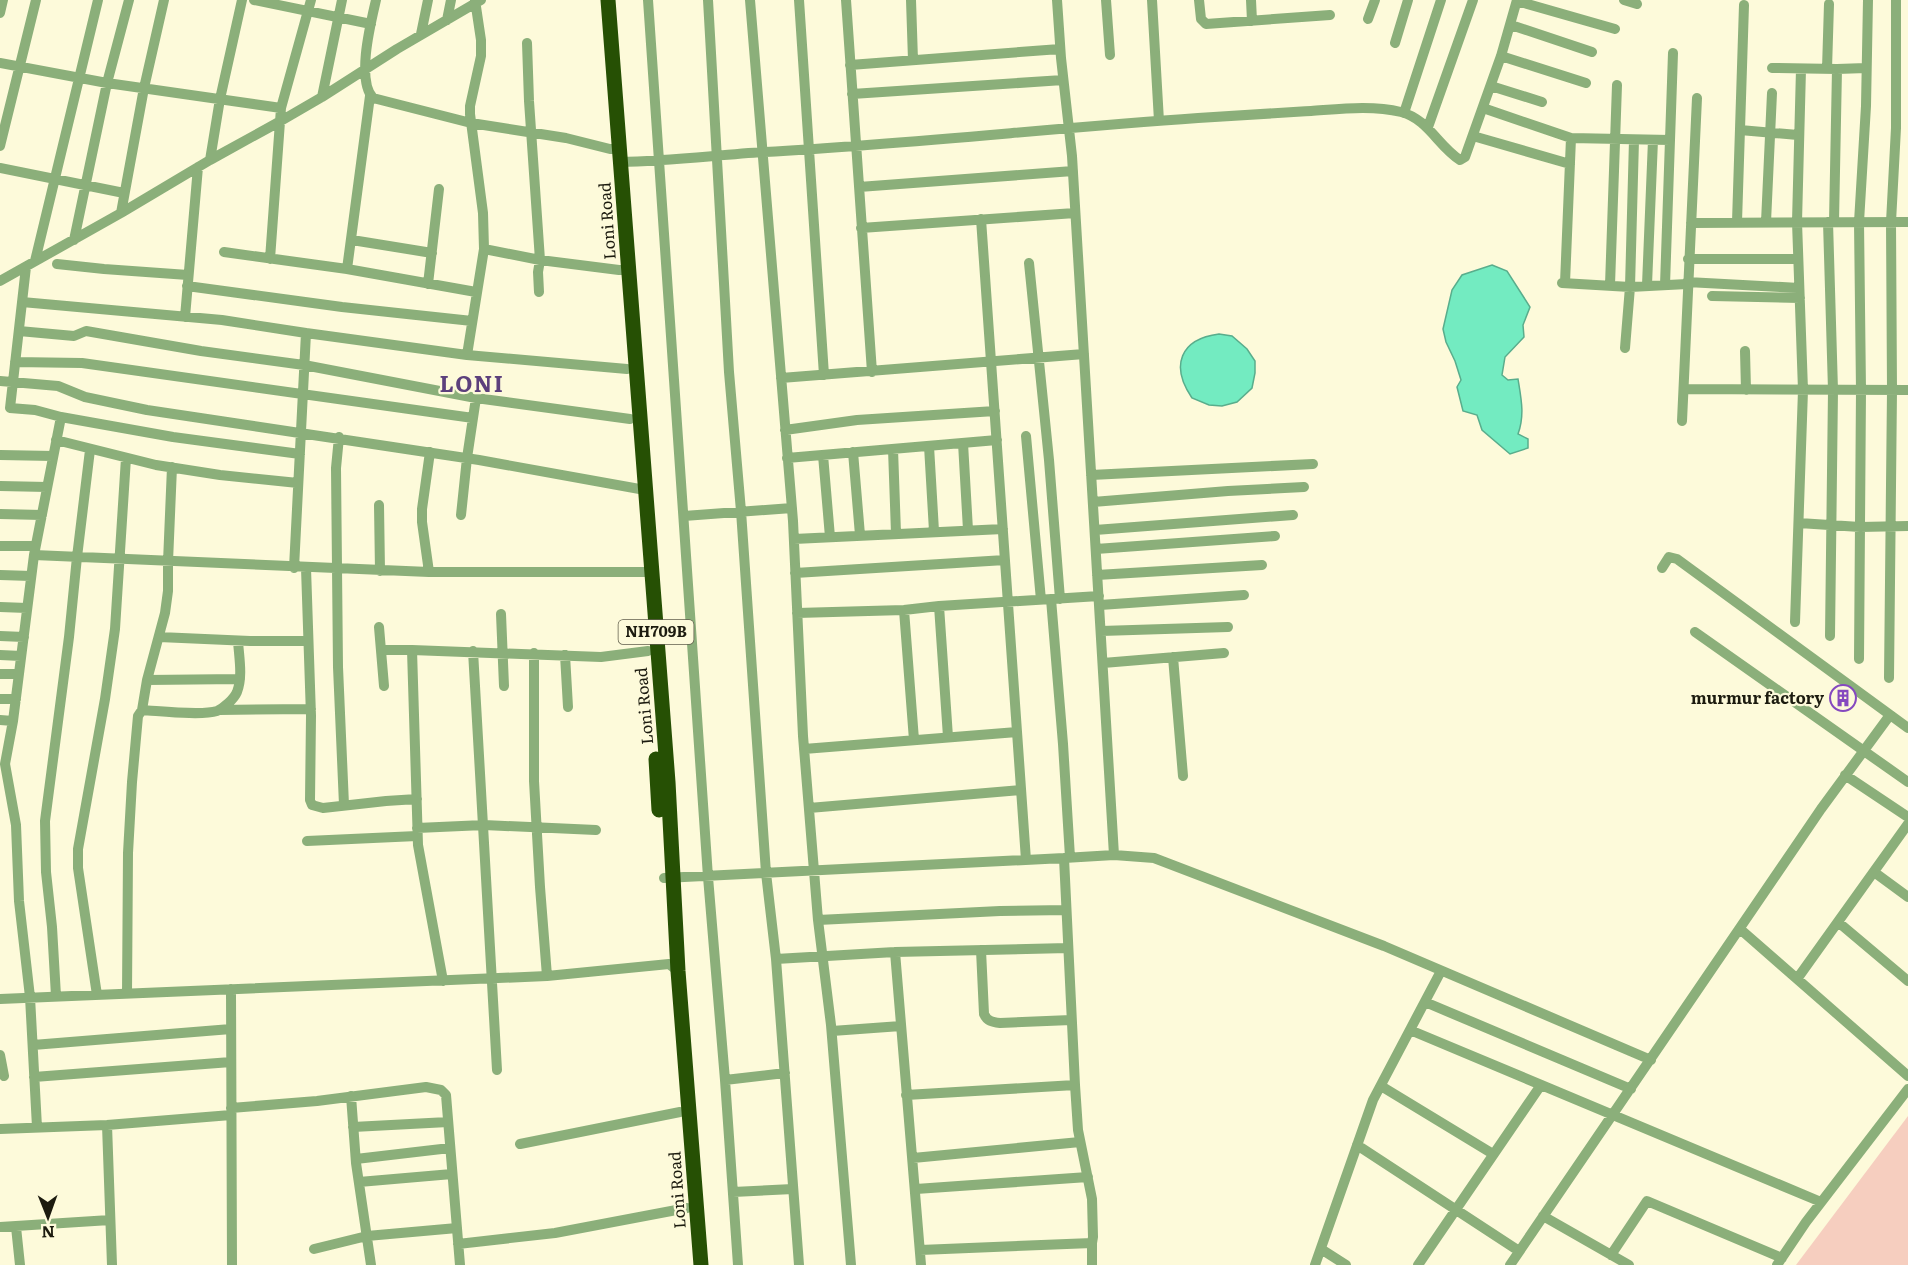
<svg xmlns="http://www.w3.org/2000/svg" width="1908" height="1265" viewBox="0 0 1908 1265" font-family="Literata,serif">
  <rect width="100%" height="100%" fill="#fdfada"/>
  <path fill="#f6cebf" d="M 1908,1116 L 1908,1265 L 1796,1265 Z"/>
  <path fill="#73ebc1" stroke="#59ad8c" stroke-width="1.5" d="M 1492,265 L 1507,271 L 1530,307 L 1523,325 L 1524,337 L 1505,357 L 1502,375 L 1508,380 L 1518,379 C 1521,398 1525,415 1518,434 L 1528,439 L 1528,448 L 1510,454 L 1482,430 L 1477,415 L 1463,411 L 1457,387 L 1461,380 L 1455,361 L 1446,342 L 1443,329 L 1452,290 L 1462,275 Z
    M 1219,334 L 1232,336 L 1247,349 L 1255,361 L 1255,373 L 1252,388 L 1237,402 L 1222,406 L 1209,405 L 1192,398 C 1170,366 1180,339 1219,334 Z"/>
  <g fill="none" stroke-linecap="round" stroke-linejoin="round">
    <path stroke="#8baf7a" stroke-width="10" d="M 254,0 L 371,24
      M 376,0 C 371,22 356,80 373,98 L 471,123 L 566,138 L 610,149 L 619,149
      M 648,0 L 708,877 L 725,1080 L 738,1265
      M 708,0 L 729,372 L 741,511 L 766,873 L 776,959 L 799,1265
      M 750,0 L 793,521 L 803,736 L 818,920 L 831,1025 L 851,1265
      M 799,0 L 824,375
      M 846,0 L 872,372
      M 911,0 L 913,60
      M 1106,0 L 1110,55
      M 1152,0 L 1159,121
      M 1199,0 L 1201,19 L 1206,24 L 1330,15
      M 1251,0 L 1252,21
      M 1624,0 L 1637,4
      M 1517,1 L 1615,29
      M 0,13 L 3,0
      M 1368,19 L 1375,0
      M 447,20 L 451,0
      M 1511,25 L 1592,52
      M 421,34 L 428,0
      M 527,43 L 529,101 L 540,260 L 538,272 L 539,292
      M 1395,43 L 1408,0
      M 1501,56 L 1586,83
      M 0,63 L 107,83 L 281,108
      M 850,65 L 1060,49
      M 1772,68 L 1837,69 L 1866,68
      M 1827,69 L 1829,4
      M 1491,86 L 1542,102
      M 852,94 L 1063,80
      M 322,97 L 342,0
      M 1483,108 L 1571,138 L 1670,140
      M 1404,113 L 1441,0
      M 1428,127 L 1473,0
      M 1740,130 L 1798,135
      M 1473,136 L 1570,164
      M 0,146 L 36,0
      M 210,160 L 220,99 L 242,0
      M 620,162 C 669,161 717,155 765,152 C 909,144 1053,128 1198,118 C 1235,116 1273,113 1311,111 C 1340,109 1372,105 1401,112 C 1428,119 1438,146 1460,160 L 1465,157 L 1501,56 L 1517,0
      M 0,168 L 124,193
      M 859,187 L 1073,171
      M 121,213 L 144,88 L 164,0
      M 981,219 L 1026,860
      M 1737,222 L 1744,5
      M 1766,222 L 1772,93
      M 1828,222 L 1833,390 L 1830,636
      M 1834,222 L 1837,69
      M 1691,223 L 1908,222
      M 861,228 L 1075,213
      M 74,240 L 107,83 L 129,0
      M 352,240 L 432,253
      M 484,249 L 540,260 L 619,270 L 628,270
      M 224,252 L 347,269 L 476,292
      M 270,259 L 281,108 L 311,0
      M 1688,259 L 1798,259
      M 35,261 L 98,0
      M 1029,263 L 1049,460 L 1060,599
      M 57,264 L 104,269 L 188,275
      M 26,267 L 10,408 L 35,410 L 61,417 L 34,555
      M 347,269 L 370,96
      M 0,281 L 121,213 L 210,160 L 279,122 L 322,97 L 397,49 L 481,0
      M 1687,282 L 1799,288
      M 1562,283 L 1630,287 L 1687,284
      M 1565,283 L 1571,138
      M 428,284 L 439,189
      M 1610,285 L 1617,85
      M 1647,285 L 1653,140
      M 1665,285 L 1673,53
      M 187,286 L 342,307 L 472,321
      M 1712,296 L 1800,298
      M 22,302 L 222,320 L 306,333 L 294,568
      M 185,317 L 198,167
      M 19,331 L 74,336 L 86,331 L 201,351 L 304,365 L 476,398 L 630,419
      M 306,333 L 467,355 L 627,369
      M 1625,348 L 1630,287 L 1634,140
      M 1745,351 L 1746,390
      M 467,355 L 484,249 L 483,213 L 470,114 L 470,106 L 481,56 L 481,40 L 475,0
      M 15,362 L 82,363 L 473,418
      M 781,378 L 1084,354
      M 0,381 L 58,386 L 85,397 L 147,410 L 479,460 L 645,490
      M 1684,389 L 1908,390
      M 61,417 L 173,437 L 300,454
      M 1682,421 L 1697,98
      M 785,430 L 857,420 L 995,411
      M 1026,436 L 1041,600
      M 339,437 L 336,468 L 338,667 L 344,805
      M 56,440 L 156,465 L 220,475 L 298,483
      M 963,443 L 968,530
      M 929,446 L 934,531
      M 893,449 L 896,533
      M 853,452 L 860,535
      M 0,455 L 53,456
      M 823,455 L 830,537
      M 787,458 L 997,440
      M 1091,475 L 1313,464
      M 0,486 L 47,487
      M 1093,502 L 1228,491 L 1304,487
      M 379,505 L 380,571
      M 0,514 L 42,515
      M 461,515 L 467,458 L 476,398
      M 684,516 L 792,508
      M 1799,523 L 1860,527 L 1908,526
      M 1095,530 L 1293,515
      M 794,539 L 1003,529
      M 0,546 L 35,546
      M 1096,549 L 1275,536
      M 306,568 L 311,716 L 310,800 L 312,805 L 323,808 L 386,801 L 417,799
      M 1662,568 L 1669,557 L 1677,559 L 1908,728
      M 429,572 L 422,522 L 422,509 L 430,452
      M 795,573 L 1005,560
      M 0,575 L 31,576
      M 1097,575 L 1262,565
      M 1051,599 L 1063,744 L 1070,857
      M 1100,605 L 1244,595
      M 939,606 L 948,737
      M 0,607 L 27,608
      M 904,610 L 914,740
      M 797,613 L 904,610 L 939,606 L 1099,596
      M 501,614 L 504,686
      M 1795,622 L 1803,390 L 1797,222 L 1801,69
      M 379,627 L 384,686
      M 1101,631 L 1228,627
      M 1695,632 L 1908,782
      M 0,636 L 24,637
      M 159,637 L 250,641 L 308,641
      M 381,650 L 412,650 L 418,845 L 443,981
      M 412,650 L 601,657 L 648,651
      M 473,651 L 497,1070
      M 534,653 L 534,781 L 540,887 L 547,976
      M 0,655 L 21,656
      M 565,655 L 568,707
      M 1173,657 L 1183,776
      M 1859,659 L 1861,390 L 1859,222 L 1866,106 L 1868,0
      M 1103,663 L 1224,653
      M 0,674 L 19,674
      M 1889,678 L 1892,390 L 1891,222 L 1896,128 L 1896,0
      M 147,680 L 240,679
      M 0,699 L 16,699
      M 142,710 C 160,711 201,716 217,711 C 224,708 234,699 237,692 C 243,677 239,657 238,641
      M 219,710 L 311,709
      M 0,720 L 13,721
      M 804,749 L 1017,732
      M 1845,775 L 1908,817
      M 809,808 L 1021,790
      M 417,828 L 484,825 L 596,830
      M 307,841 L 417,836
      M 1114,855 L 1154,858 L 1384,946 L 1651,1060
      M 1874,872 L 1908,897
      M 664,878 L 1064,858
      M 818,920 L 1000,911 L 1066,910
      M 1838,922 L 1908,981
      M 1740,929 L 1908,1076
      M 981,950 L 984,1014 C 987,1021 992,1022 1000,1023 L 1071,1020
      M 895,952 L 921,1265
      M 776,959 L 895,952 L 1068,948
      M 1797,979 L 1908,824
      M 231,989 L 232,1265
      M 127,994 L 128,853 L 132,782 L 138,716 L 142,710 L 147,680 L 165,613 L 168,591 L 168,562 L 172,467
      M 97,995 L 78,868 L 78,849 L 105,699 L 115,629 L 126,458
      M 56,996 L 52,927 L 46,872 L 45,821 L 69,637 L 77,557 L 90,450
      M 0,999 L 547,976 L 669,964 L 678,971
      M 1425,1002 L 1631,1089
      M 1410,1030 L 1821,1202
      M 832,1031 L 901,1026
      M 33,1045 L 231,1029
      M 0,1055 L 4,1076
      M 34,1077 L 231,1062
      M 725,1080 L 785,1073
      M 1381,1086 L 1493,1154
      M 906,1095 L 1075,1085
      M 351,1096 L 356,1163 L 371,1265
      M 231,1108 L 317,1101 L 426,1087 L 441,1090 L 446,1095 L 460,1265
      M 107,1125 L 112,1265
      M 37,1127 L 30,997 L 19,901 L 16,825 L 5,764 L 13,721 L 34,555 L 429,572 L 652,572
      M 353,1127 L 448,1122
      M 0,1129 L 107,1125 L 231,1115
      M 520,1144 L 680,1112
      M 1357,1145 L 1519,1251
      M 913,1158 L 1080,1142
      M 356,1159 L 450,1148
      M 359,1182 L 452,1174
      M 916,1189 L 1088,1177
      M 733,1192 L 793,1189
      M 1543,1216 L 1629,1265
      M 0,1227 L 110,1220
      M 16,1227 L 20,1265
      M 458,1244 L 555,1233 L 687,1208
      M 314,1249 L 367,1236 L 457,1228
      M 1321,1249 L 1346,1265
      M 920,1250 L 1092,1243 L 1093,1237 L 1092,1199 L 1078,1130 L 1075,1085 L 1064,858 L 1114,855 L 1072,156 L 1061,58 L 1057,0
      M 1611,1255 L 1647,1201 L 1782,1258
      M 1092,1265 L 1092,1243
      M 1315,1265 L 1373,1100 L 1441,971
      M 1418,1265 L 1541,1085
      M 1510,1265 L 1821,809 L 1890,715
      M 1777,1265 L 1806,1222 L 1908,1089"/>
    <path stroke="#265004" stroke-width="15" d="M 608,0 L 668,782 L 678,971 L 701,1265
      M 656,759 L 659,810"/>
  </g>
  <defs>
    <symbol id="building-ring" viewBox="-11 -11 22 22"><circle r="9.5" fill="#fdfada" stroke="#8549bf" stroke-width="1.5"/><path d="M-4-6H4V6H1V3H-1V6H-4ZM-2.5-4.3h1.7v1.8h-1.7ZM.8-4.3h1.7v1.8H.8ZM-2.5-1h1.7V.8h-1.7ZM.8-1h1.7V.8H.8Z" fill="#8549bf"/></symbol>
  </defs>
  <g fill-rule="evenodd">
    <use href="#building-ring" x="1828" y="683" width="30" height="30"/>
  </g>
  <g text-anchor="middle" stroke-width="4.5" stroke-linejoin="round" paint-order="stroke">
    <rect fill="#fdfada" stroke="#605e4c" stroke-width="1.5" x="618.5" y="620" width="75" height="24" rx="4.5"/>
    <g font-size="15" font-weight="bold" fill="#1c1b0f">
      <text x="656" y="637">NH709B</text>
    </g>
    <g font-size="16" fill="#1c1b0f" stroke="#fdfada">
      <text transform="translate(607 221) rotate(-94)" y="6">Loni Road</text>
      <text transform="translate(644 706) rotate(-95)" y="6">Loni Road</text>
      <text transform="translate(677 1190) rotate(-94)" y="6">Loni Road</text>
    </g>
    <g font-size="16" font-weight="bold" fill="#1c1b0f" stroke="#fdfada" text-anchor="end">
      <text x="1824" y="704">murmur factory</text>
    </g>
    <g font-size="22" font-weight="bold" letter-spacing="1.5" fill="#5c407c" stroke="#fdfada">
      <text x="472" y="392">LONI</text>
    </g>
  </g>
  <g transform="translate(48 1217) rotate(179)" stroke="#fdfada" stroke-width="4.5" paint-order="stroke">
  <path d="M0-4.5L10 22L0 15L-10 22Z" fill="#1c1b0f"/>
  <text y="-9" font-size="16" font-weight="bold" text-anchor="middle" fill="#1c1b0f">N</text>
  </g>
</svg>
